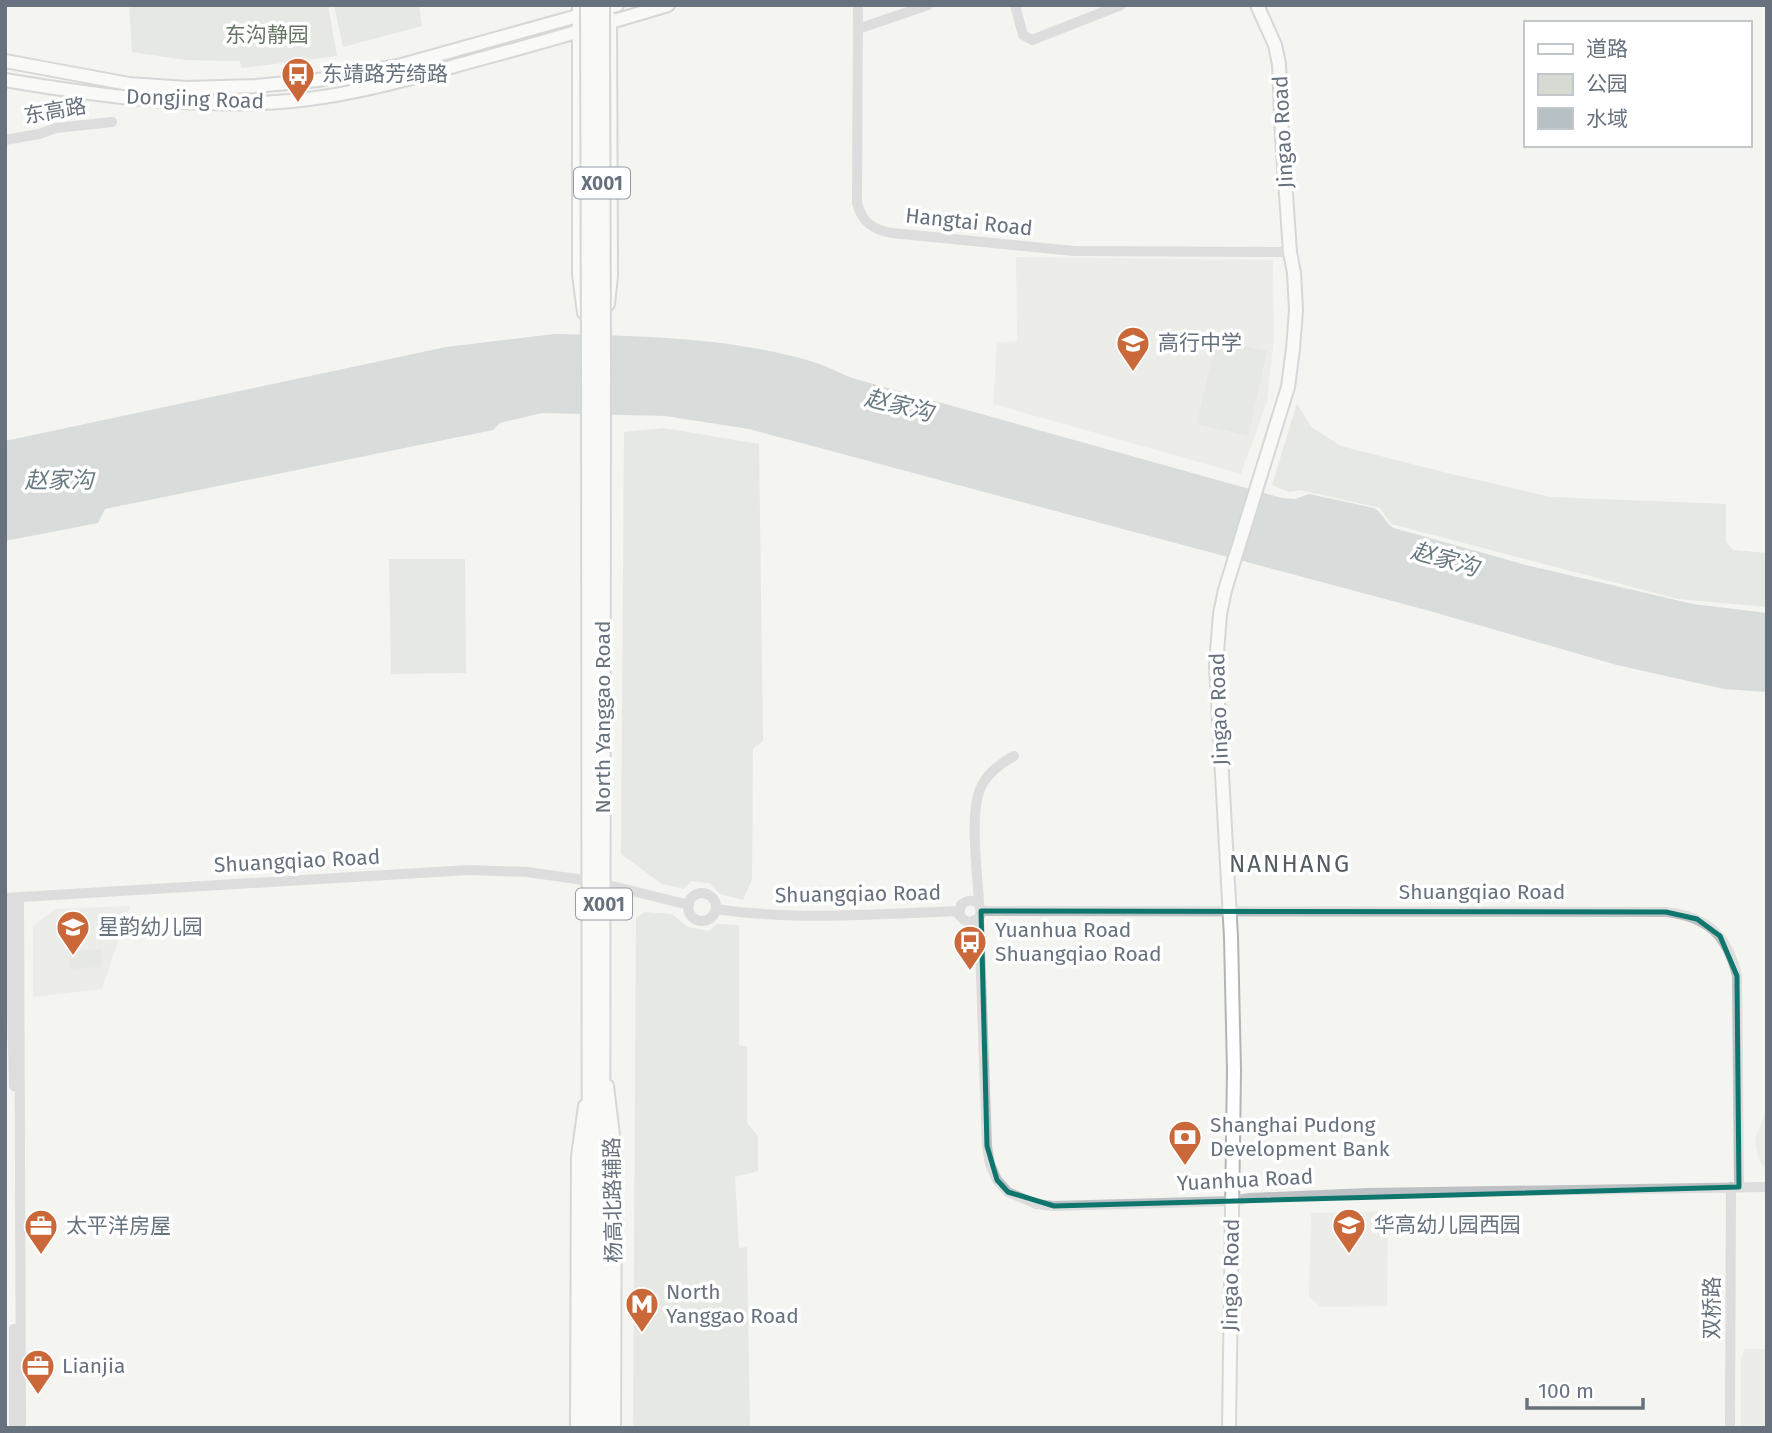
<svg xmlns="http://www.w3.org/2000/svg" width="1772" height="1433" viewBox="0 0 1772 1433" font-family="'Fira Sans','Noto Sans SC',sans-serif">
  <rect width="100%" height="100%" fill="#f4f4f1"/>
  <path fill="#e2e3e1" d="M 1016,257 L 1273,260 L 1274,338 L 1267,402 L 1241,474 L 993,404 L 997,343 L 1017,341 Z
    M 130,906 L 102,989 L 33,997 L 33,926 L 55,909 Z
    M 1767,1101 L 1767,1169 L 1765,1169 L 1758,1158 L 1755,1139 L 1766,1112 Z
    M 1388,1211 L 1387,1306 L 1321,1307 L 1309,1297 L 1311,1213 Z
    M 1744,1349 L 1767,1349 L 1767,1428 L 1741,1428 L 1741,1359 Z"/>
  <path fill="#d5dad3" d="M 129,5 L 328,5 L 337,56 L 241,68 L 240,61 L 185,60 L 132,52 Z
    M 334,5 L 419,5 L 422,26 L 343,47 Z
    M 1216,339 L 1267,351 L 1248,436 L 1197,424 Z
    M 1297,403 L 1311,427 L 1341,446 L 1443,472 L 1551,497 L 1726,504 L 1726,542 L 1733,550 L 1767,553 L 1767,607 L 1678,599 L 1391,524 L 1380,508 L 1300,490 L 1289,492 L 1272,485 Z
    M 664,428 L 759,444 L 763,741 L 753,749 L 752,879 L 743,900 L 720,894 L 709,883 L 691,881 L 684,889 L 662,884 L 621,854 L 624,432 Z
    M 389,559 L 465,559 L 466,673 L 391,674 Z
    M 645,912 L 672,914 L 688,927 L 709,931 L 717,924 L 739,925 L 739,1045 L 747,1047 L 747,1123 L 758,1136 L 758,1171 L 735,1177 L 739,1248 L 747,1247 L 750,1428 L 633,1428 L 636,918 Z
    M 101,949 L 101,967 L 69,969 L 69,951 Z"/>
  <path fill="#b7c0c4" d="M 555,334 C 639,336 726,337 807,360 C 822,364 838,372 852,378 L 1282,498 L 1295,499 L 1309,494 L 1374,508 C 1383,513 1385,523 1394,528 L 1526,565 L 1693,604 L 1767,613 L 1767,692 L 1724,689 L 1617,665 L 1426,610 L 749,429 L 665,416 L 542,413 L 500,423 L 493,430 L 105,509 L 98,523 L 5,541 L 5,441 L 446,347 Z"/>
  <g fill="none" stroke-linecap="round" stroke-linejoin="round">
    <defs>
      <path id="major" d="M 579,5 L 579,274 L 584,313
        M 5,61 L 129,84 L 187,88 L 256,86 L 318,80 L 398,66 L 617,5
        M 5,80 C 105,97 222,113 323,97 C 369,90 414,78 458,65 C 529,46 598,26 668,5
        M 608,304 L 611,276 L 610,18
        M 607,1086 L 615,1152 L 614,1428
        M 577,1428 L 578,1156 L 585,1106
        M 1229,1428 L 1234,1070 L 1231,937 L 1216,665 L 1220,614 L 1225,590 L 1288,387 L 1293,349 L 1296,310 L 1294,273 L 1290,252 L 1282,137 L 1279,64 L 1275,45 L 1257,5"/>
      <path id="highway" d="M 589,359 L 590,1428
        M 602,1428 L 603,360"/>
    </defs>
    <use href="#major" stroke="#b2b5b8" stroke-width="16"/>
    <use href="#highway" stroke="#b1b4b7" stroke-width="18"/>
    <path stroke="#bec1c4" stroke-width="10" d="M 858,5 L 857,203 C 862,222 873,230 892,233 L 1074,251 L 1290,252
      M 1015,5 L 1023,35 L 1032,40 L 1121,5
      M 858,29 L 928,5
      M 5,140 L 39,134 L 56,128 L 112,122
      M 604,884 L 689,905
      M688 907a14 14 0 1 1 28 0a14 14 0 1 1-28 0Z
      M 19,897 L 21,1428
      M 5,898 L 469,870 L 527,872 L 591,881
      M 9,898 L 14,1086
      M 979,904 C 978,874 968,811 982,785 C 989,772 1001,763 1014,756
      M 716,909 C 796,921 878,914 959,911
      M 981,911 L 1666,912 C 1708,917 1727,935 1737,976 L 1739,1187
      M 979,918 L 970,922 L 964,920 L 959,915 L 961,905 C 972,895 985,904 979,918 L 987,1146 L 990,1164 L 997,1180 L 1008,1192 L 1036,1204 L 1054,1206 L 1232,1201 L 1250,1198 L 1367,1193 L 1767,1187
      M 14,1428 L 14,1329
      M 1730,1428 L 1731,1187"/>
    <use href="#major" stroke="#fff" stroke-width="12"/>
    <use href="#highway" stroke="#fff" stroke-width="14"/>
    <defs>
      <path id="highway-bridge" d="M 588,5 L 589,359
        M 602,5 L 603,360"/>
    </defs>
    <use href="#highway-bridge" stroke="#b1b4b7" stroke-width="18" stroke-linecap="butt"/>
    <use href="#highway-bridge" stroke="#fff" stroke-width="14"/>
  </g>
  <path d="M0 0H1772V1433H0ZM 981,911 L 1666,912 L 1697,919 L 1720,936 L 1737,976 L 1739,1187 L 1054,1206 L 1008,1192 L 997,1180 L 987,1146 Z" fill="#f4f4f1" fill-opacity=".55" fill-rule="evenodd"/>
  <path fill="none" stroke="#0f766e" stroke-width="5" stroke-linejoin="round" d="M 981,911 L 1666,912 L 1697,919 L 1720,936 L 1737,976 L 1739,1187 L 1054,1206 L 1008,1192 L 997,1180 L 987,1146 Z"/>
  <defs>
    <symbol id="bus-pin" viewBox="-11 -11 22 30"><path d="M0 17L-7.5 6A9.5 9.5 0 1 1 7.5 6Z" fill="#cb683a" stroke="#fff"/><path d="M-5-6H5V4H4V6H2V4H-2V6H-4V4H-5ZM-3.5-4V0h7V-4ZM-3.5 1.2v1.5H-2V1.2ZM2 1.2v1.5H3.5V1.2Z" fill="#fff"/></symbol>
    <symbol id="school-pin" viewBox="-11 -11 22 30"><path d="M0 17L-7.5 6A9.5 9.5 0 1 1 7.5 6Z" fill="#cb683a" stroke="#fff"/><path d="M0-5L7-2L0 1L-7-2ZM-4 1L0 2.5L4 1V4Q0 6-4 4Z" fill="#fff"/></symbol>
    <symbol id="bank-pin" viewBox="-11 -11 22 30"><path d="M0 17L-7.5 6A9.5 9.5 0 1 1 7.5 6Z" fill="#cb683a" stroke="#fff"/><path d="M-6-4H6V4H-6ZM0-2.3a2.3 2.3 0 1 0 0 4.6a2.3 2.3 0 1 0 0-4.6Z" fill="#fff"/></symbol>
    <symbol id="office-pin" viewBox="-11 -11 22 30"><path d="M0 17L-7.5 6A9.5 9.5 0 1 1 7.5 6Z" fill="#cb683a" stroke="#fff"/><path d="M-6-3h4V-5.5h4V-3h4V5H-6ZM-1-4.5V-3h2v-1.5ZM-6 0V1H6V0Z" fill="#fff"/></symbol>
    <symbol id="metro-pin" viewBox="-11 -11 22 30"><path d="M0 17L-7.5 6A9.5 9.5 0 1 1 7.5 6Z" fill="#cb683a" stroke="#fff"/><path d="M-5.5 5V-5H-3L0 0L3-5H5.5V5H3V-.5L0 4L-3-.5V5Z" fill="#fff"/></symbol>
  </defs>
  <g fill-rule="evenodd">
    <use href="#bus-pin" x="279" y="55" width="38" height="52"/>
    <use href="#school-pin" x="1114" y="324" width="38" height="52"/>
    <use href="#school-pin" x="54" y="908" width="38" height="52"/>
    <use href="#bus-pin" x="951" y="923" width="38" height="52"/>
    <use href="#bank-pin" x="1166" y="1118" width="38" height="52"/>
    <use href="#school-pin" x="1330" y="1206" width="38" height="52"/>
    <use href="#office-pin" x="22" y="1207" width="38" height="52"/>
    <use href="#metro-pin" x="623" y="1285" width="38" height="52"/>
    <use href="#office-pin" x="19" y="1347" width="38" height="52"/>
  </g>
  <g text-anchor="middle" stroke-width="7" stroke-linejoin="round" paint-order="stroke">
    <g fill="#fff" stroke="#959ca5" stroke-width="2">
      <rect x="574" y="167.5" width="56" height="31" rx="5"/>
      <rect x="576" y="888.5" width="56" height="31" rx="5"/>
    </g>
    <g font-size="19" font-weight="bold" fill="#67727e">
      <text x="602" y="190">X001</text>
      <text x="604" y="911">X001</text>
    </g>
    <g font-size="21" fill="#677665" stroke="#fff">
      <text x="267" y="42">东沟静园</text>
    </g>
    <g font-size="21" fill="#67727e" stroke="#fff" text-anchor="start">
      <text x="322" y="81">东靖路芳绮路</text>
      <text x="1158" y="350">高行中学</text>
      <text x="98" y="934">星韵幼儿园</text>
      <text x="995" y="937">Yuanhua Road<tspan x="995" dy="24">Shuangqiao Road</tspan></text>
      <text x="1210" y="1132">Shanghai Pudong<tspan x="1210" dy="24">Development Bank</tspan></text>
      <text x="1374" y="1232">华高幼儿园西园</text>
      <text x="66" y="1233">太平洋房屋</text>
      <text x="666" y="1299">North<tspan x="666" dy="24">Yanggao Road</tspan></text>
      <text x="62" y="1373">Lianjia</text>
    </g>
    <g font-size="21" fill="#67727e" stroke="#fff">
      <text transform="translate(195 99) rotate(2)" y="7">Dongjing Road</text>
      <text transform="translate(55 111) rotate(-10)" y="7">东高路</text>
      <text transform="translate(1283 132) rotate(-93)" y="7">Jingao Road</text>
      <text transform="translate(969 222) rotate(6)" y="7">Hangtai Road</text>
      <text transform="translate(1219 709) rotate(-92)" y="7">Jingao Road</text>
      <text transform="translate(603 717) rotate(-90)" y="7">North Yanggao Road</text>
      <text transform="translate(297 861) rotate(-3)" y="7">Shuangqiao Road</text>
      <text x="1482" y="899">Shuangqiao Road</text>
      <text transform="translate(858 894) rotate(-1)" y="7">Shuangqiao Road</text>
      <text transform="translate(1245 1180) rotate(-3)" y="7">Yuanhua Road</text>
      <text transform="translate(613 1200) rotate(-91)" y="7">杨高北路辅路</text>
      <text transform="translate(1231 1275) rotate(-89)" y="7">Jingao Road</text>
      <text transform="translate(1712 1308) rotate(-90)" y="7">双桥路</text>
    </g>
    <g font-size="23" font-style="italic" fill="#687982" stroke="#fff">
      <text transform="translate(899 405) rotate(14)" y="8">赵家沟</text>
      <text x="59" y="488">赵家沟</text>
      <text transform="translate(1445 559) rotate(16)" y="8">赵家沟</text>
    </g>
    <g font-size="24" letter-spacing="2" fill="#545c64" stroke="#fff">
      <text x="1290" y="872">NANHANG</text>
    </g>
  </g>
  <rect width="1772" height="1433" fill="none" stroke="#67727e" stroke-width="14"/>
  <rect x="1524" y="21" width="228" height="126" fill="#ffffff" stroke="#c2c7cb" stroke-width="2"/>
  <rect x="1538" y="44" width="35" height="10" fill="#ffffff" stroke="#c2c7cb" stroke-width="2"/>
  <text x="1586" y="56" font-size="21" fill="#67727e">道路</text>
  <rect x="1538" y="74" width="35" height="21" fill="#d5dad3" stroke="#c2c7cb" stroke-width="2"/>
  <text x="1586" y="91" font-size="21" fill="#67727e">公园</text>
  <rect x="1538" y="108" width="35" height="21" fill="#b7c0c4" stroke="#c2c7cb" stroke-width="2"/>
  <text x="1586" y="126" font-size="21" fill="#67727e">水域</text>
  <path d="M1527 1398v10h116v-10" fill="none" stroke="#67727e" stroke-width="3.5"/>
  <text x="1538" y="1398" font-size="21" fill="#67727e" stroke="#ffffff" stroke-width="5" paint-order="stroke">100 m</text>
</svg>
